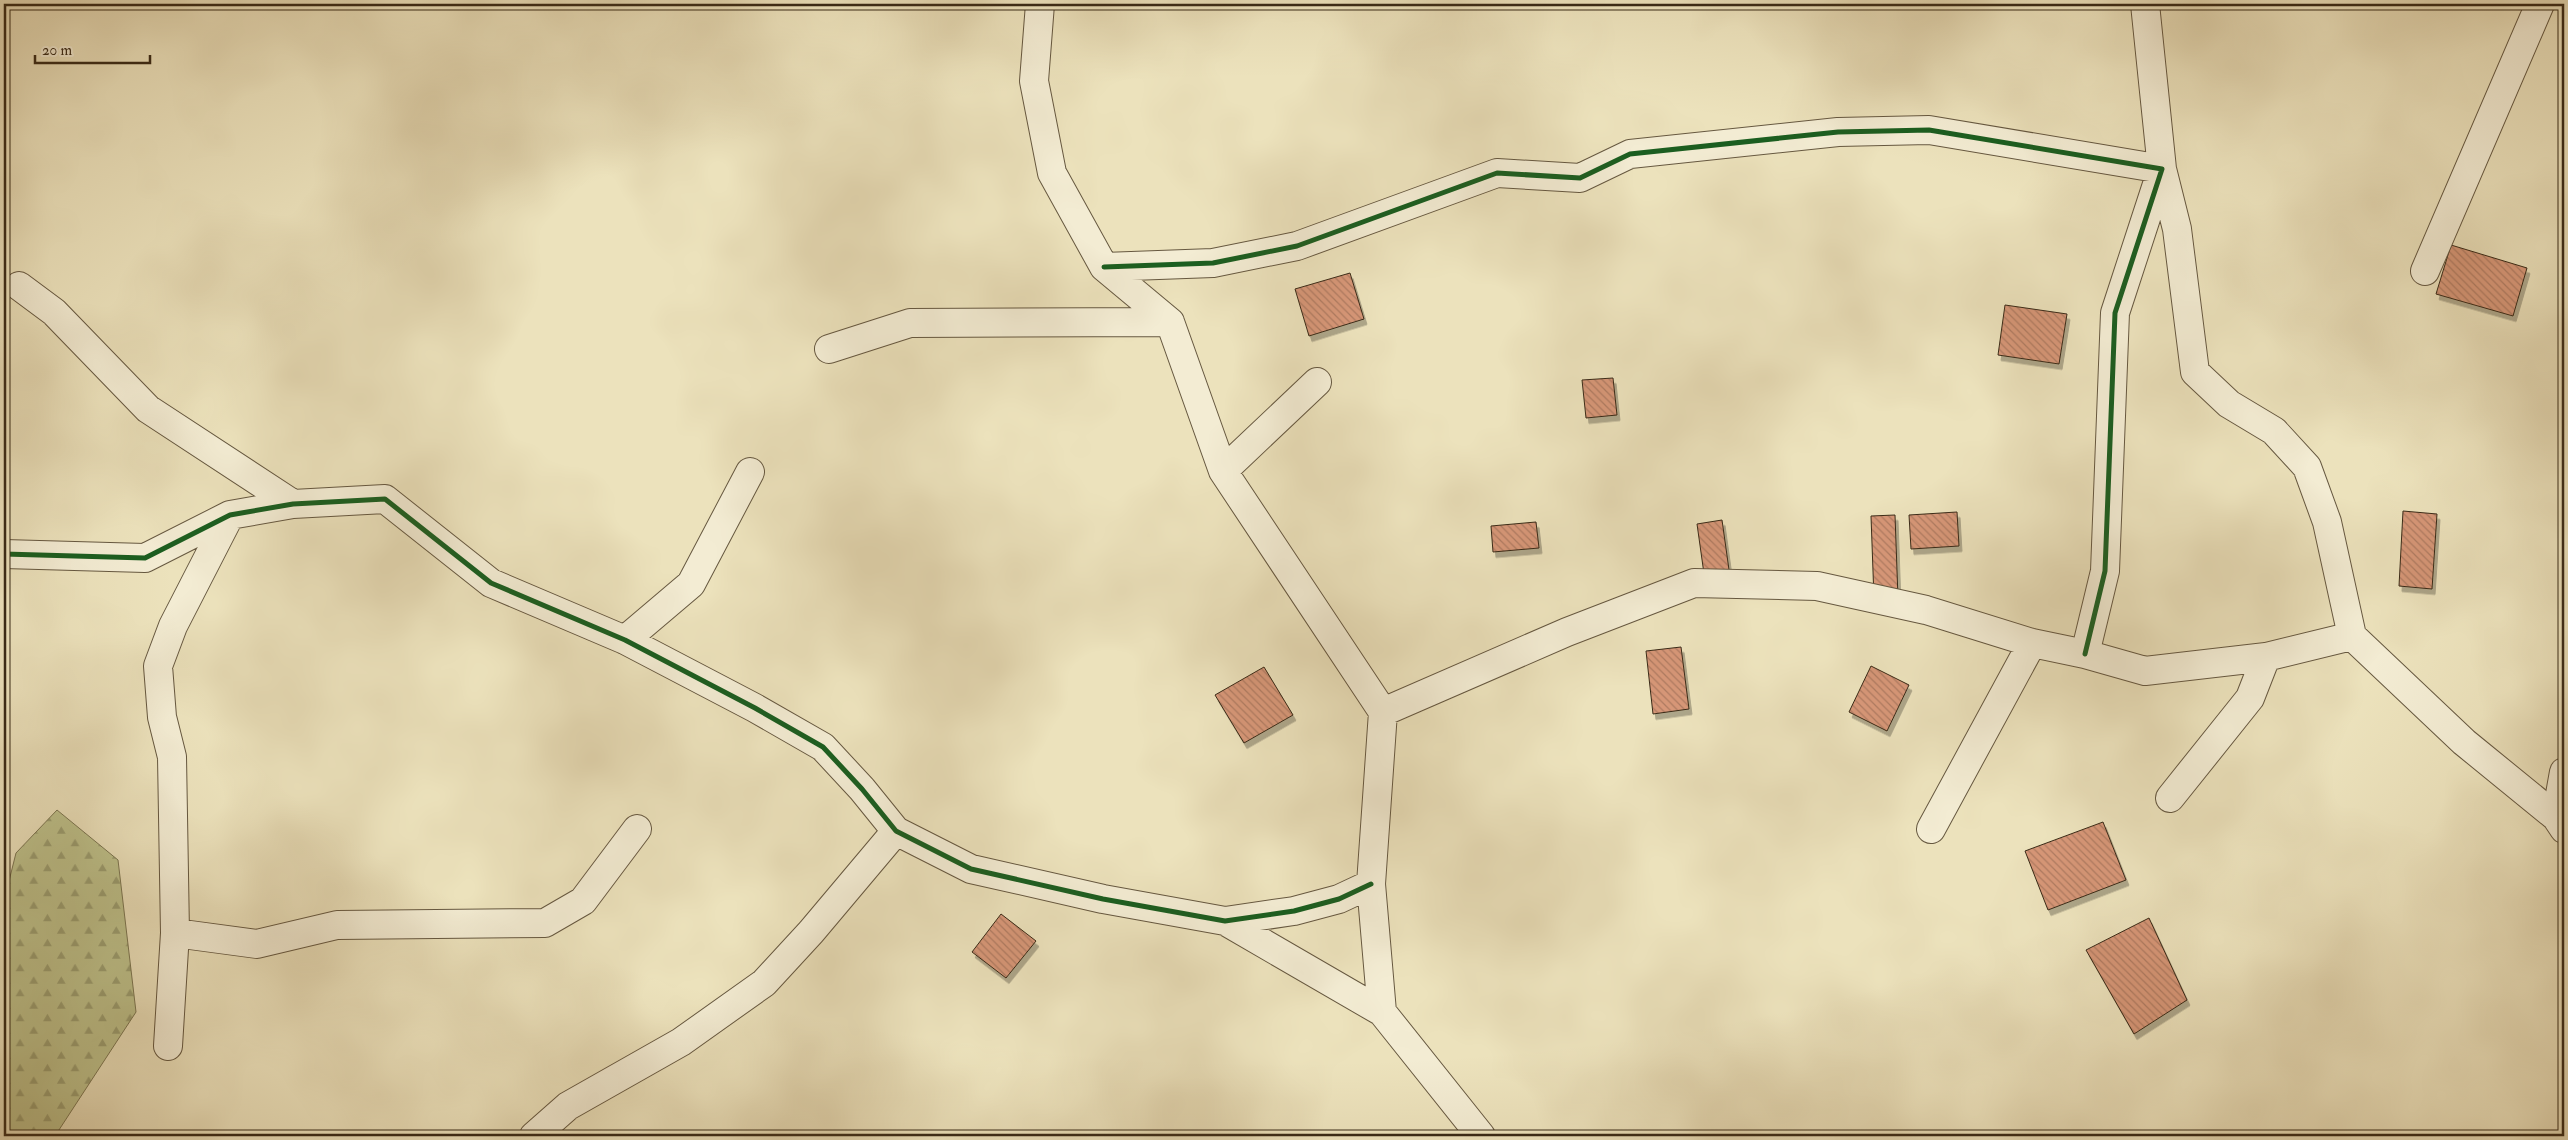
<svg xmlns="http://www.w3.org/2000/svg" width="2568" height="1140" viewBox="0 0 2568 1140" font-family="'IM FELL Double Pica',serif">
  <defs>
    <pattern id="forest-firs" width="22" height="20" patternUnits="userSpaceOnUse" patternTransform="scale(1.25)"><rect width="22" height="20" fill="#bec28c"/><path d="M5 1l3.5 6h-7zM16 11l3.5 6h-7z" fill="#9b9e71"/></pattern>
    <pattern id="building-back-hatch" width="6" height="6" patternUnits="userSpaceOnUse" patternTransform="scale(1.25)"><rect width="6" height="6" fill="#d79778"/><path d="M-1 5l2 2M0 0l6 6M5-1l2 2" fill="none" stroke="#af7b61"/></pattern>
    <filter id="shadow"><feDropShadow dx="3" dy="5.5" stdDeviation="0" flood-color="#0004"/></filter>
  </defs>
  <rect width="100%" height="100%" fill="#ece2bc"/>
  <filter id="stains"><feTurbulence type="fractalNoise" baseFrequency=".004" numOctaves="4"/><feColorMatrix values="0 0 0 0 .2 0 0 0 0 .09 0 0 0 0 .02 0 0 0 .5 -.17"/></filter>
  <radialGradient id="worn" r=".72"><stop offset=".6" stop-color="#630" stop-opacity="0"/><stop offset="1" stop-color="#630" stop-opacity=".3"/></radialGradient>
  <path fill="url(#forest-firs)" stroke="#7c7652" d="M 57,810 L 118,860 L 136,1012 L 55,1136 L 4,1136 L 4,901 L 16,853 Z"/>
  <path fill="url(#building-back-hatch)" stroke="#392a17" filter="url(#shadow)" d="M 2451,245 L 2527,268 L 2513,316 L 2436,294 Z
    M 1350,273 L 1364,319 L 1309,336 L 1295,289 Z
    M 2005,305 L 2067,314 L 2059,364 L 1998,355 Z
    M 1613,378 L 1617,415 L 1586,418 L 1582,380 Z
    M 2403,511 L 2437,514 L 2432,589 L 2399,586 Z
    M 1957,512 L 1959,546 L 1911,549 L 1909,515 Z
    M 1895,515 L 1898,598 L 1874,599 L 1871,516 Z
    M 1722,520 L 1731,584 L 1706,588 L 1697,524 Z
    M 1536,522 L 1539,548 L 1493,552 L 1491,526 Z
    M 1681,647 L 1689,709 L 1653,714 L 1646,651 Z
    M 1871,666 L 1909,685 L 1887,731 L 1849,712 Z
    M 1264,667 L 1293,715 L 1244,743 L 1215,695 Z
    M 2103,822 L 2126,880 L 2048,910 L 2025,851 Z
    M 1001,914 L 1036,941 L 1006,978 L 972,952 Z
    M 2149,918 L 2187,1000 L 2134,1034 L 2086,950 Z"/>
  <g fill="none" stroke-linecap="round" stroke-linejoin="round">
    <defs>
      <path id="minor" d="M 1040,4 L 1034,81 L 1052,173 L 1104,267 L 1170,322 L 1223,471 L 1383,712 L 1371,884 L 1382,1012 L 1481,1136
        M 2145,4 L 2162,169 L 2177,229 L 2195,372 L 2229,404 L 2274,431 L 2307,467 L 2327,522 L 2352,636 L 2464,742 L 2556,817 L 2564,829
        M 1104,267 L 1213,263 L 1297,246 L 1497,173 L 1580,178 L 1630,154 L 1838,132 L 1929,130 L 2162,169 L 2115,313 L 2105,571 L 2085,654
        M 2425,271 L 2540,4
        M 19,286 L 54,312 L 148,409 L 293,504
        M 829,349 L 910,323 L 1170,322
        M 1223,471 L 1317,382
        M 4,554 L 145,558 L 230,515 L 293,504 L 385,499 L 491,583 L 625,640 L 755,708 L 823,747 L 862,789 L 896,831 L 971,869 L 1103,899 L 1225,921 L 1294,911 L 1339,899 L 1371,884
        M 625,640 L 691,584 L 750,472
        M 1383,712 L 1567,632 L 1694,583 L 1817,586 L 1926,610 L 2032,643 L 2085,654 L 2145,671 L 2266,657 L 2352,636
        M 2170,798 L 2250,698 L 2266,657
        M 2556,817 L 2564,772
        M 1931,829 L 2032,643
        M 1225,921 L 1382,1012
        M 175,933 L 257,944 L 337,925 L 545,923 L 583,901 L 637,829
        M 168,1046 L 175,933 L 172,757 L 162,717 L 158,666 L 173,626 L 230,515
        M 534,1136 L 568,1106 L 681,1042 L 764,983 L 811,932 L 896,831"/>
    </defs>
    <use href="#minor" stroke="#665840" stroke-width="30"/>
    <use href="#minor" stroke="#f3ecd3" stroke-width="28"/>
    <defs>
      <path id="cycleway" d="M 1104,267 L 1213,263 L 1297,246 L 1497,173 L 1580,178 L 1630,154 L 1838,132 L 1929,130 L 2162,169 L 2115,313 L 2105,571 L 2085,654
        M 4,554 L 145,558 L 230,515 L 293,504 L 385,499 L 491,583 L 625,640 L 755,708 L 823,747 L 862,789 L 896,831 L 971,869 L 1103,899 L 1225,921 L 1294,911 L 1339,899 L 1371,884"/>
    </defs>
    <use href="#cycleway" stroke="#f3ecd3" stroke-width="8"/>
    <use href="#cycleway" stroke="#1b5e20" stroke-width="5"/>
  </g>
  <rect width="2568" height="1140" fill="none" stroke="#ece2bc" stroke-width="20"/>
  <rect x="5" y="5" width="2558" height="1130" fill="none" stroke="#392a17" stroke-width="2.5"/>
  <rect x="10" y="10" width="2548" height="1120" fill="none" stroke="#392a17"/>
  <path d="M35 55v8h115v-8" fill="none" stroke="#392a17" stroke-width="2.5"/>
  <text x="42" y="55" font-size="15" fill="#392a17" stroke="#f3ecd3" stroke-width="4" paint-order="stroke">20 m</text>
  <rect width="100%" height="100%" filter="url(#stains)"/>
  <rect width="100%" height="100%" fill="url(#worn)"/>
</svg>
